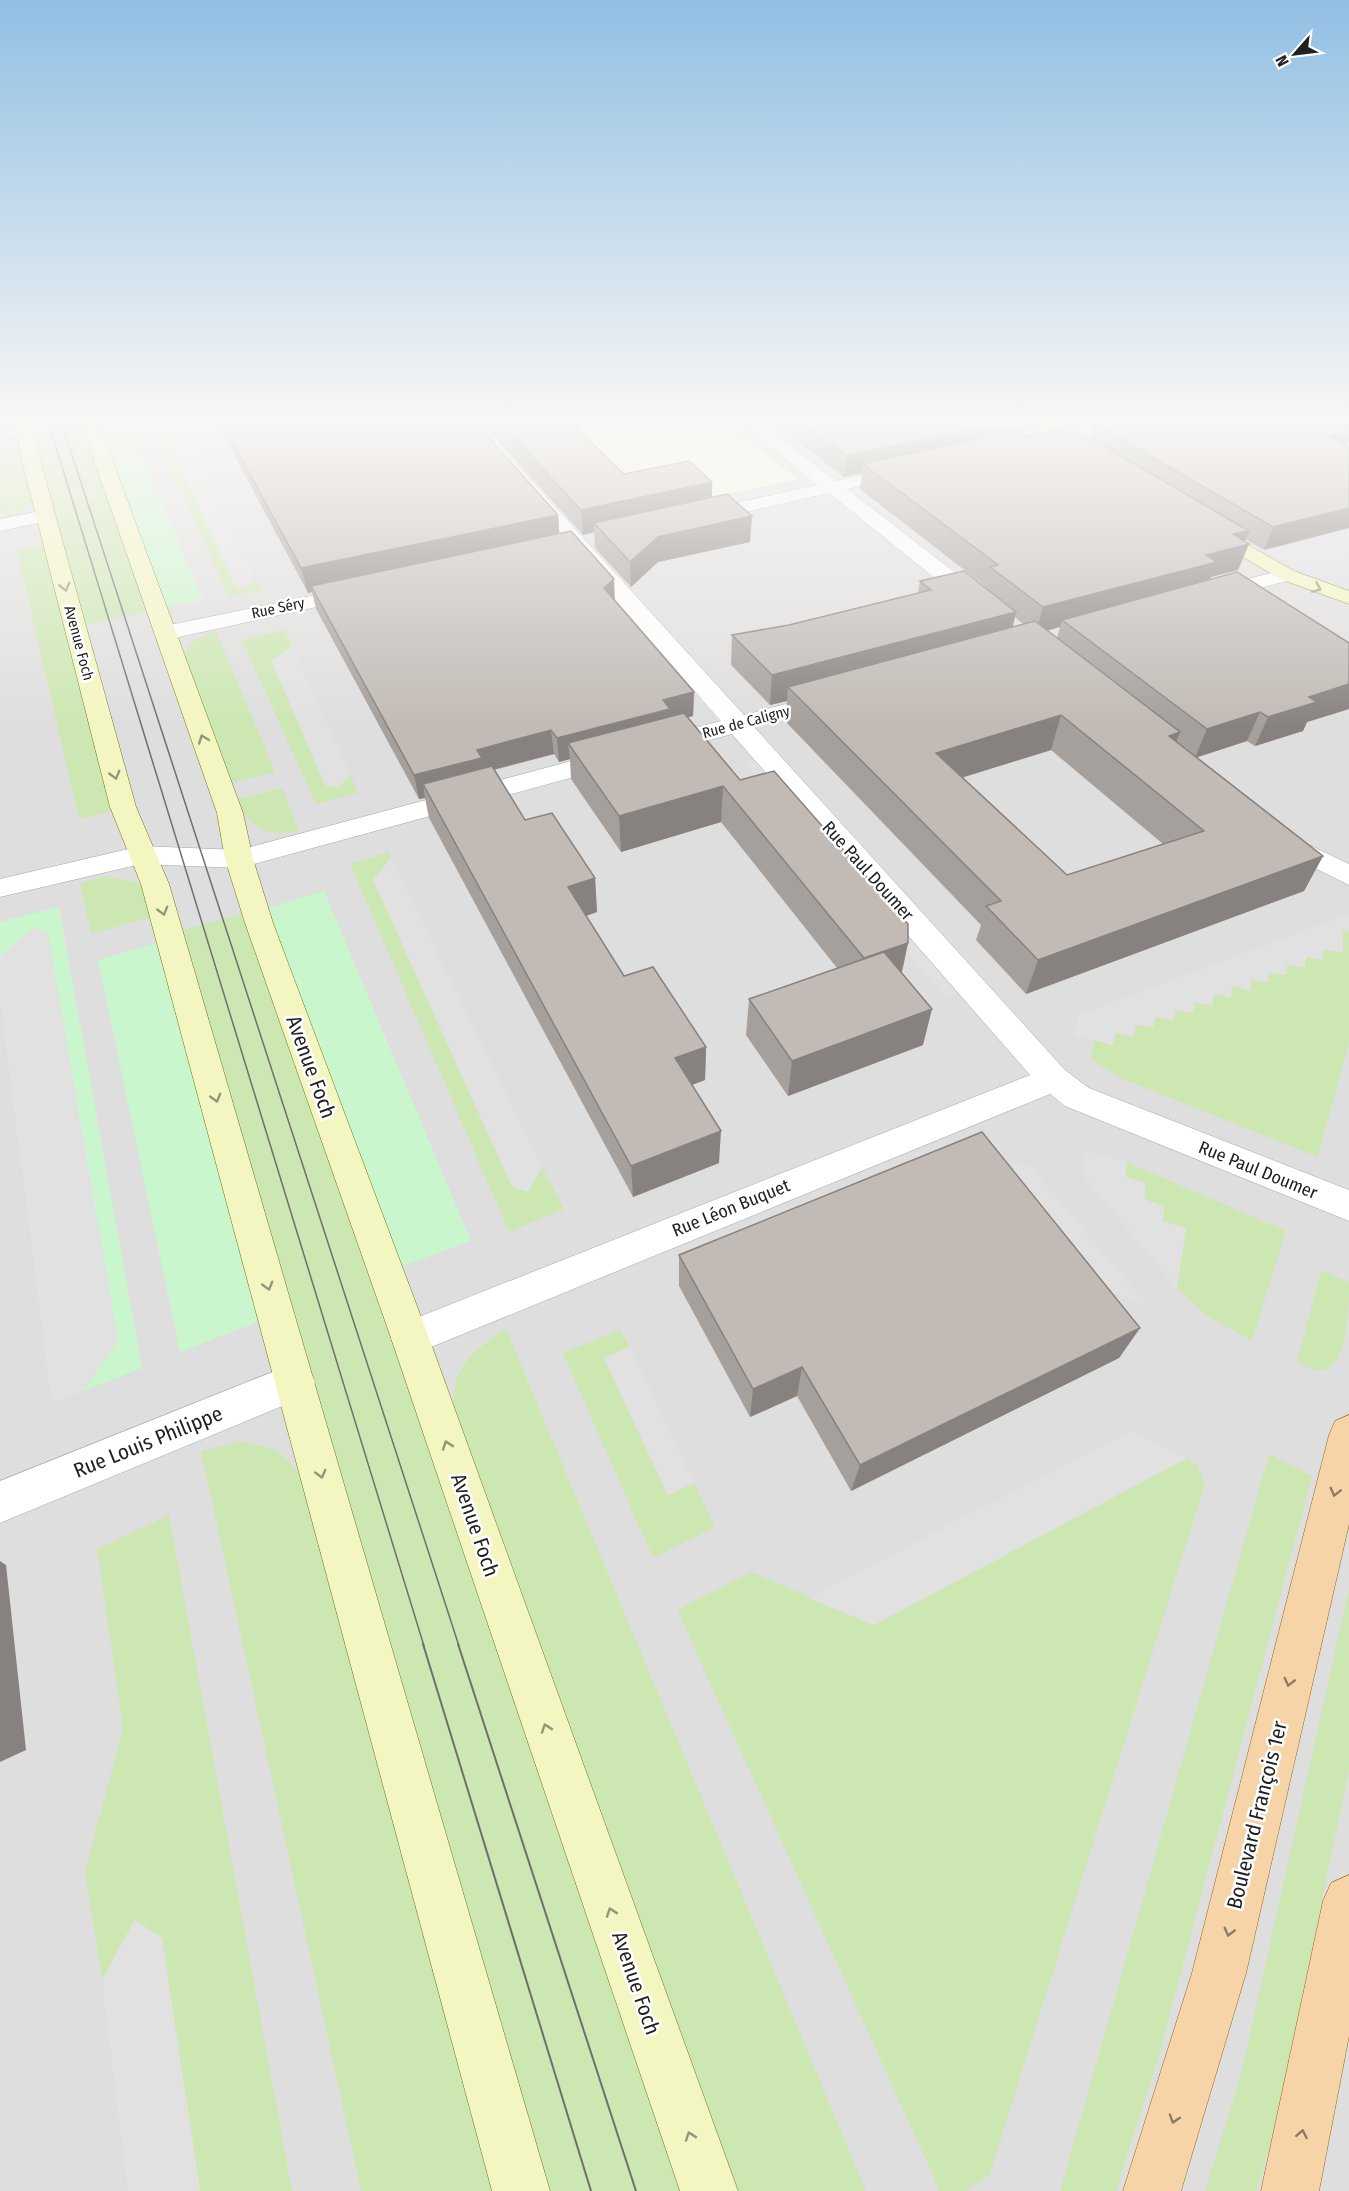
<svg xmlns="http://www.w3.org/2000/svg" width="1349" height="2191" viewBox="0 0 1349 2191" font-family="'Fira Sans Condensed',sans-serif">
  <rect width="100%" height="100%" fill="#f1eee8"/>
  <path fill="#dfdede" d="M 0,421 L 1349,421 L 1349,2191 L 0,2191 Z"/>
  <path fill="#fdfde5" d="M 497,421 L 724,421 L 797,479 L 593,524 Z"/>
  <path fill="#cce7b2" d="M 174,421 L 163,429 L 244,589 L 256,580 L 262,590 L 229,597 L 150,423 Z
    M 88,442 L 147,611 L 86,625 L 37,451 Z
    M 22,455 L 33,498 L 32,503 L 17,514 L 2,518 L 0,458 Z
    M 45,545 L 114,810 L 79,819 L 17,550 Z
    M 284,630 L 292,647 L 271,660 L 338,788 L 351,775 L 357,793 L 316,804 L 242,640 Z
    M 216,631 L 275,772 L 231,783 L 184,658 C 186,642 202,636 216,631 Z
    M 282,788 L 299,831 C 266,835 250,832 238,799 Z
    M 389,852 L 391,858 L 373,881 L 528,1192 L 542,1167 L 564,1209 L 509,1232 L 350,864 Z
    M 105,877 L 138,882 L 145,892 L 152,917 L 91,934 L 80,883 Z
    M 244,913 L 685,2191 L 547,2191 L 183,930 Z
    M 1343,929 L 1349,932 L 1349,1042 L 1318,1157 L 1123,1079 L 1091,1059 L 1094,1040 L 1112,1045 L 1115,1032 L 1232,986 L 1251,990 L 1251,980 L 1287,965 L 1305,967 L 1306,957 L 1323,950 Z
    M 1126,1162 L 1286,1231 L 1252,1341 L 1207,1316 L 1177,1288 L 1186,1228 L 1163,1222 L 1126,1177 Z
    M 1321,1270 L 1349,1282 C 1349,1306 1349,1376 1315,1370 C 1309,1369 1303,1364 1297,1362 Z
    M 506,1329 L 866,2191 L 737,2191 L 456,1423 C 447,1372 466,1355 506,1329 Z
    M 620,1330 L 630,1347 L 604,1359 L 668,1495 L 694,1483 L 715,1527 L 653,1558 L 563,1353 Z
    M 241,1442 C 280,1447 286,1453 307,1487 L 494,2191 L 361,2191 L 201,1451 Z
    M 1269,1454 L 1312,1476 L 1160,2052 L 1116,2191 L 1060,2191 Z
    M 1187,1458 L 1198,1466 L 1205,1484 L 990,2174 L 966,2191 L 940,2191 L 677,1610 L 752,1572 L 874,1625 Z
    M 169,1515 L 292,2191 L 200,2191 L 162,1938 L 135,1920 L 102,1979 L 85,1872 L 123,1728 L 97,1549 Z
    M 1349,1588 L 1349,1770 L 1276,2121 L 1257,2191 L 1205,2191 L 1241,2074 Z"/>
  <path fill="#c9f6cd" d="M 134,435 L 203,600 L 167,607 L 104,441 Z
    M 324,891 L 471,1241 L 403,1266 L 394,1254 L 268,908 Z
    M 59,907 L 142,1368 L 83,1391 L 118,1340 L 0,957 L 0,922 Z
    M 160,942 L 258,1322 L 180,1352 L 98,960 Z"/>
  <path fill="#e1e1e1" d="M 174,421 L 179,421 L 256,580 L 244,590 L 236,588 L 163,429 Z
    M 292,647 L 351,775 L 338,788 L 325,785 L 271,660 Z
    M 755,761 L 957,993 L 945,997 L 746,764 Z
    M 391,858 L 542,1167 L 528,1192 L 512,1187 L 373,880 Z
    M 1349,914 L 1349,932 L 1343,930 L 1343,953 L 1324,950 L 1322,960 L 1306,957 L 1305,968 L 1287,965 L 1286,975 L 1269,973 L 1268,983 L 1251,980 L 1251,991 L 1232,986 L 1231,998 L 1214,994 L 1212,1006 L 1195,1002 L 1193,1013 L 1176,1010 L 1174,1021 L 1155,1017 L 1153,1028 L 1136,1025 L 1134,1037 L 1115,1033 L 1113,1045 L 1074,1035 L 1079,1015 Z
    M 33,928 L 48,932 L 118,1341 L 83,1391 L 52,1404 L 0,1000 L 0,957 Z
    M 1086,1151 L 1126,1162 L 1126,1177 L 1146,1183 L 1144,1199 L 1164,1206 L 1163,1221 L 1186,1228 L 1177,1288 L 1082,1174 Z
    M 988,1158 L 1031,1167 L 1144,1302 L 1087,1287 Z
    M 630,1347 L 694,1483 L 668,1495 L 604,1358 Z
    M 1131,1431 L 1187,1458 L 874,1625 L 808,1598 Z
    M 135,1920 L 162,1938 L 200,2191 L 128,2191 L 102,1979 Z"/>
  <path fill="#dddde6" d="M 1349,529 L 1349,588 L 1305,573 L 1264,551 Z"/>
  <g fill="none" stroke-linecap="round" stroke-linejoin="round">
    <defs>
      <path id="street" d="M 51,421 L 90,421 L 81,426 L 0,439 L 0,429 Z
        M 459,421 L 477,421 L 744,715 L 828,693 L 836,695 L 840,700 L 836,705 L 754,727 L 1065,1070 L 1089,1088 L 1349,1190 L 1349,1221 L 1065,1106 L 1050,1094 L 424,1350 L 410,1356 L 396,1350 L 391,1338 L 396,1326 L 1030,1075 L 732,734 L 239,868 L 141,864 L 0,897 L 0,879 L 141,846 L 239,850 L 721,721 Z
        M 739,421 L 758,421 L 836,481 L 904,466 L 910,467 L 913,471 L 910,475 L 847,489 L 988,598 L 991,603 L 988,608 L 972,608 L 829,493 L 697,523 L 690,521 L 687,517 L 690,513 L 817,485 Z
        M 1108,421 L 1139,421 L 1136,425 L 1034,447 L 1025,442 L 1028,438 Z
        M 45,510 L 52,512 L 55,516 L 52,520 L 0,531 L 0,519 Z
        M 1287,569 L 1294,571 L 1297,575 L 1294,579 L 1213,601 L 1205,600 L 1202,595 L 1205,590 Z
        M 360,586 L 367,588 L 371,592 L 367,596 L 165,640 L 157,638 L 154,633 L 157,628 L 165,626 Z
        M 1282,832 L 1349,864 L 1349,885 L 1272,847 L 1268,841 L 1272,835 Z
        M 295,1363 L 309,1369 L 315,1382 L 309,1395 L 0,1523 L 0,1481 Z"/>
      <path id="secondary" d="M 18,421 L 35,421 L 37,449 L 136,807 L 169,884 L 550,2191 L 492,2191 L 141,884 L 110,807 L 19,449 Z
        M 77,421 L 93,421 L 106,443 L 243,813 L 253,859 L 273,923 L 429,1338 L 738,2191 L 680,2191 L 391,1338 L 245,923 L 225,859 L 217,813 L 88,443 Z
        M 1022,421 L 1042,421 L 1097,456 L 1094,460 L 1082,460 Z
        M 1206,521 L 1294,571 L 1349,591 L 1349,604 L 1280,579 L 1199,531 L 1196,527 Z"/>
      <path id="primary" d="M 1349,1415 L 1349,1524 L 1246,1973 L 1181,2191 L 1123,2191 L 1192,1973 L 1329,1435 L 1335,1421 Z
        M 1349,1875 L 1349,2036 L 1319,2191 L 1261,2191 L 1323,1901 L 1331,1883 Z"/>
    </defs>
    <use href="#street" stroke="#a5a5a5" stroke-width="1"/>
    <use href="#secondary" stroke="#69730d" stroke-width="1"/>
    <use href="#primary" stroke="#94660a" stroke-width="1"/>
    <use href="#street" fill="#fff" fill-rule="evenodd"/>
    <use href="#secondary" fill="#f3f6c1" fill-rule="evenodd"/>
    <use href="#primary" fill="#f6d4a8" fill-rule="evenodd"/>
    <path stroke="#6f6f6f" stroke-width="1.5" d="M 48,421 L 424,1646
      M 61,421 L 459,1646"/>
    <path stroke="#6f6f6f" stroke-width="2" d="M 423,1644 L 591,2191
      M 458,1644 L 636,2191"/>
  </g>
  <path fill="#a6a09c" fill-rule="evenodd" d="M 216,421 L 474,421 L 558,515 L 559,534 L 614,601 L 694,692 L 693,716 L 688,717 L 740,780 L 908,943 L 902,973 L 923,1045 L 788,1096 L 746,1035 L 749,999 L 837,968 L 721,822 L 621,852 L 571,779 L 570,759 L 559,762 L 554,754 L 494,770 L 525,820 L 595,878 L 597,912 L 586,916 L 624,976 L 706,1047 L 705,1080 L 692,1085 L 719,1163 L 633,1197 L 429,818 L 425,798 L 419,799 L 316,609 L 312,592 L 308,593 Z
    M 480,421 L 569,421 L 624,474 L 712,497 L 750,542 L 658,562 L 631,587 L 595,548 L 594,532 L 583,535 Z
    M 771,421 L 1017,421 L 1015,431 L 1024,437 L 1091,439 L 1095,424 L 1113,421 L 1349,421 L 1349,439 L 1346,445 L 1264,550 L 1245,539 L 1244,541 L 1249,544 L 1238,570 L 1211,577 L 1210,580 L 1349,643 L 1349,709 L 1307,722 L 1303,731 L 1255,746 L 1247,741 L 1197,757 L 1323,856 L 1304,891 L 1026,994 L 976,940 L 981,925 L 785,721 L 787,701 L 770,705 L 731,665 L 732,635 L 789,625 L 918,593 L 920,581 L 985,587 L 985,586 L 860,489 L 862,473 L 844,477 ZM 1015,617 L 1023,624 L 1013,627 ZM 1060,627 L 1057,638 L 1047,630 ZM 1051,750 L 1163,844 L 1067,875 L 962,777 Z
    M 679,1255 L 1140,1328 L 1119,1358 L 851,1491 L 797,1396 L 750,1417 L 679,1286 Z"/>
  <path fill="#87827f" d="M 1009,421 L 1017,421 L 1013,440 L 863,464 L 862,473 L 844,477 L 846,456 Z
    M 1349,431 L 1349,438 L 1343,453 L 1328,436 Z
    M 712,482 L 712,506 L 594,523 L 594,532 L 583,535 L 581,510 Z
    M 1349,508 L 1349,528 L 1264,550 L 1273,527 Z
    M 558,515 L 560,540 L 311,586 L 312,592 L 308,593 L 301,568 Z
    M 752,516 L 750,542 L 658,562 L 631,587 L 630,562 L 658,537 Z
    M 1249,531 L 1243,545 L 1249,544 L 1238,570 L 1211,577 L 1207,588 L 1062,620 L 1060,627 L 1035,634 L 1043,607 L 1206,555 L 1233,534 Z
    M 614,579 L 615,602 L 604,588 Z
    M 1016,612 L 1009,641 L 788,687 L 787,701 L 770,705 L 772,675 Z
    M 1349,684 L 1349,709 L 1307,722 L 1303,731 L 1255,746 L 1268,717 L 1309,697 Z
    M 694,692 L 693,716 L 670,722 L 568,743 L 570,759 L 559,762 L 557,738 L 663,700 Z
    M 1260,712 L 1247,741 L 1195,758 L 1207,729 Z
    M 1061,715 L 1051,750 L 929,788 L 936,753 Z
    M 551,730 L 554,754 L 484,772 L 423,784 L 425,798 L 419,799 L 414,775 L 477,750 Z
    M 1180,732 L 1167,766 L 1169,736 Z
    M 723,786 L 721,822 L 621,852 L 619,816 Z
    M 1323,856 L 1304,891 L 1026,994 L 1038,960 Z
    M 595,878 L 597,912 L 571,921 L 568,887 Z
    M 908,943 L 900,979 L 864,958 Z
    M 932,1009 L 923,1045 L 788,1096 L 792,1061 Z
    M 706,1047 L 705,1080 L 675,1091 L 675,1058 Z
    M 721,1131 L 719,1163 L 633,1197 L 631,1166 Z
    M 1140,1328 L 1119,1358 L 851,1491 L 860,1465 Z
    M 802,1367 L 797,1396 L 750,1417 L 753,1389 Z
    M 0,1561 L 6,1565 L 26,1750 L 0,1762 Z"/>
  <path fill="#c1bab5" stroke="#87827f" stroke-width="1.5" fill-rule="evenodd" d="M 221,421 L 474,421 L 558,515 L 301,568 Z
    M 498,421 L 569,421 L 624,474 L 689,461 L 712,482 L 581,510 Z
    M 800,421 L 1009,421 L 846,456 Z
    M 1113,421 L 1330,421 L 1349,429 L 1349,431 L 1328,436 L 1349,447 L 1349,508 L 1273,527 L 1095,424 Z
    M 1071,427 L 1249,531 L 1233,534 L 1249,544 L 1206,555 L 1217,562 L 1043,607 L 990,567 L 998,565 L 863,464 L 1022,429 L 1024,437 Z
    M 727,494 L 752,516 L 658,537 L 630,562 L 594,523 Z
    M 571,531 L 614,579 L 604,588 L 694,692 L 663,700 L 670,709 L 557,738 L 551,730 L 477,750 L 482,758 L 414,775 L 311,586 Z
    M 964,571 L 1016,612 L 772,675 L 732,635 L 789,625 L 931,590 L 920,581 Z
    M 1237,572 L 1349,643 L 1349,684 L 1309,697 L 1317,702 L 1268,717 L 1260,712 L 1207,729 L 1062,620 Z
    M 1035,621 L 1180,732 L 1169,736 L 1323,856 L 1038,960 L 986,906 L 1001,901 L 788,687 ZM 1061,715 L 1204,831 L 1067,875 L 936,753 Z
    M 684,713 L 740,780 L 774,771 L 908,924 L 908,943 L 864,958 L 723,786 L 619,816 L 568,743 Z
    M 492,766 L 525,820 L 552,813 L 595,878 L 568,887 L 624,976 L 653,967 L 706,1047 L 675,1058 L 721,1131 L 631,1166 L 423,784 Z
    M 884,952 L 932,1009 L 792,1061 L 749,999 Z
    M 982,1132 L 1140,1328 L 860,1465 L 802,1367 L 753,1389 L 679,1255 Z"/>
  <defs><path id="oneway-chevron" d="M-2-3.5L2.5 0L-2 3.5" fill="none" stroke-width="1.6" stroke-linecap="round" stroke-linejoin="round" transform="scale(1.5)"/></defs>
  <g stroke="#949679">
    <use href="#oneway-chevron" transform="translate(65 587) rotate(76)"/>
    <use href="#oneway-chevron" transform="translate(1317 588) rotate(23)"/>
    <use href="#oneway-chevron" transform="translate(203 739) rotate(-110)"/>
    <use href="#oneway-chevron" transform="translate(115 775) rotate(75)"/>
    <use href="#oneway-chevron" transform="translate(163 911) rotate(74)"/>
    <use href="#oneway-chevron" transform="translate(216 1098) rotate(74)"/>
    <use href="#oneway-chevron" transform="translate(268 1286) rotate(74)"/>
    <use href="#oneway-chevron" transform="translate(447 1445) rotate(-109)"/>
    <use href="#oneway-chevron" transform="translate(321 1474) rotate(75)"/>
    <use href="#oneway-chevron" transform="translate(546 1728) rotate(-109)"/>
    <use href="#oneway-chevron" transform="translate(611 1912) rotate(-109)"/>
    <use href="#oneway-chevron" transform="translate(690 2136) rotate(-109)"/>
  </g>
  <g stroke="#8c7a64">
    <use href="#oneway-chevron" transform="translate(1335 1492) rotate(104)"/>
    <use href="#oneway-chevron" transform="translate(1289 1682) rotate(104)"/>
    <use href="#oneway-chevron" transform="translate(1229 1932) rotate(104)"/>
    <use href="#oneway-chevron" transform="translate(1174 2119) rotate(107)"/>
    <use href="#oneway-chevron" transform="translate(1302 2134) rotate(-79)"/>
  </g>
  <linearGradient id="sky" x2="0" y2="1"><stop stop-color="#90bfe3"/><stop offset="0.58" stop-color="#f9f7f5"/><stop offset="1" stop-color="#f9f7f5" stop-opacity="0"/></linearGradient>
  <rect width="1349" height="727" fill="url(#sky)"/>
  <g text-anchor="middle" stroke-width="5" stroke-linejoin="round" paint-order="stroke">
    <g font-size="15" fill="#212121" stroke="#fff">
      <text transform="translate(278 608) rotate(-12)" y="5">Rue Séry</text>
      <text transform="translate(79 643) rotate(75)" y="5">Avenue Foch</text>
      <text transform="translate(746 722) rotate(-15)" y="5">Rue de Caligny</text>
    </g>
    <g font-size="18" fill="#212121" stroke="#fff">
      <text transform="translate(868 871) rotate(48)" y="6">Rue Paul Doumer</text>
      <text transform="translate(1258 1170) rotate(22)" y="6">Rue Paul Doumer</text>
      <text transform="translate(731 1208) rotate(-22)" y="6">Rue Léon Buquet</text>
    </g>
    <g font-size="21" fill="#212121" stroke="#fff">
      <text transform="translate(311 1067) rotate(70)" y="7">Avenue Foch</text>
      <text transform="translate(148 1442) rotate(-22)" y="7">Rue Louis Philippe</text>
      <text transform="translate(475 1525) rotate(71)" y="7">Avenue Foch</text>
      <text transform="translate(1257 1815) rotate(-76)" y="7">Boulevard François 1er</text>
      <text transform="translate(636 1983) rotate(71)" y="7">Avenue Foch</text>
    </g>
  </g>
  <g transform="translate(1295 54) rotate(242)" stroke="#ffffff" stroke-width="4.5" paint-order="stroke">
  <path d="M0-4.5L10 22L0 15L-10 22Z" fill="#212121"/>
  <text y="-9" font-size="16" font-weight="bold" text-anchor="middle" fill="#212121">N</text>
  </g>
</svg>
